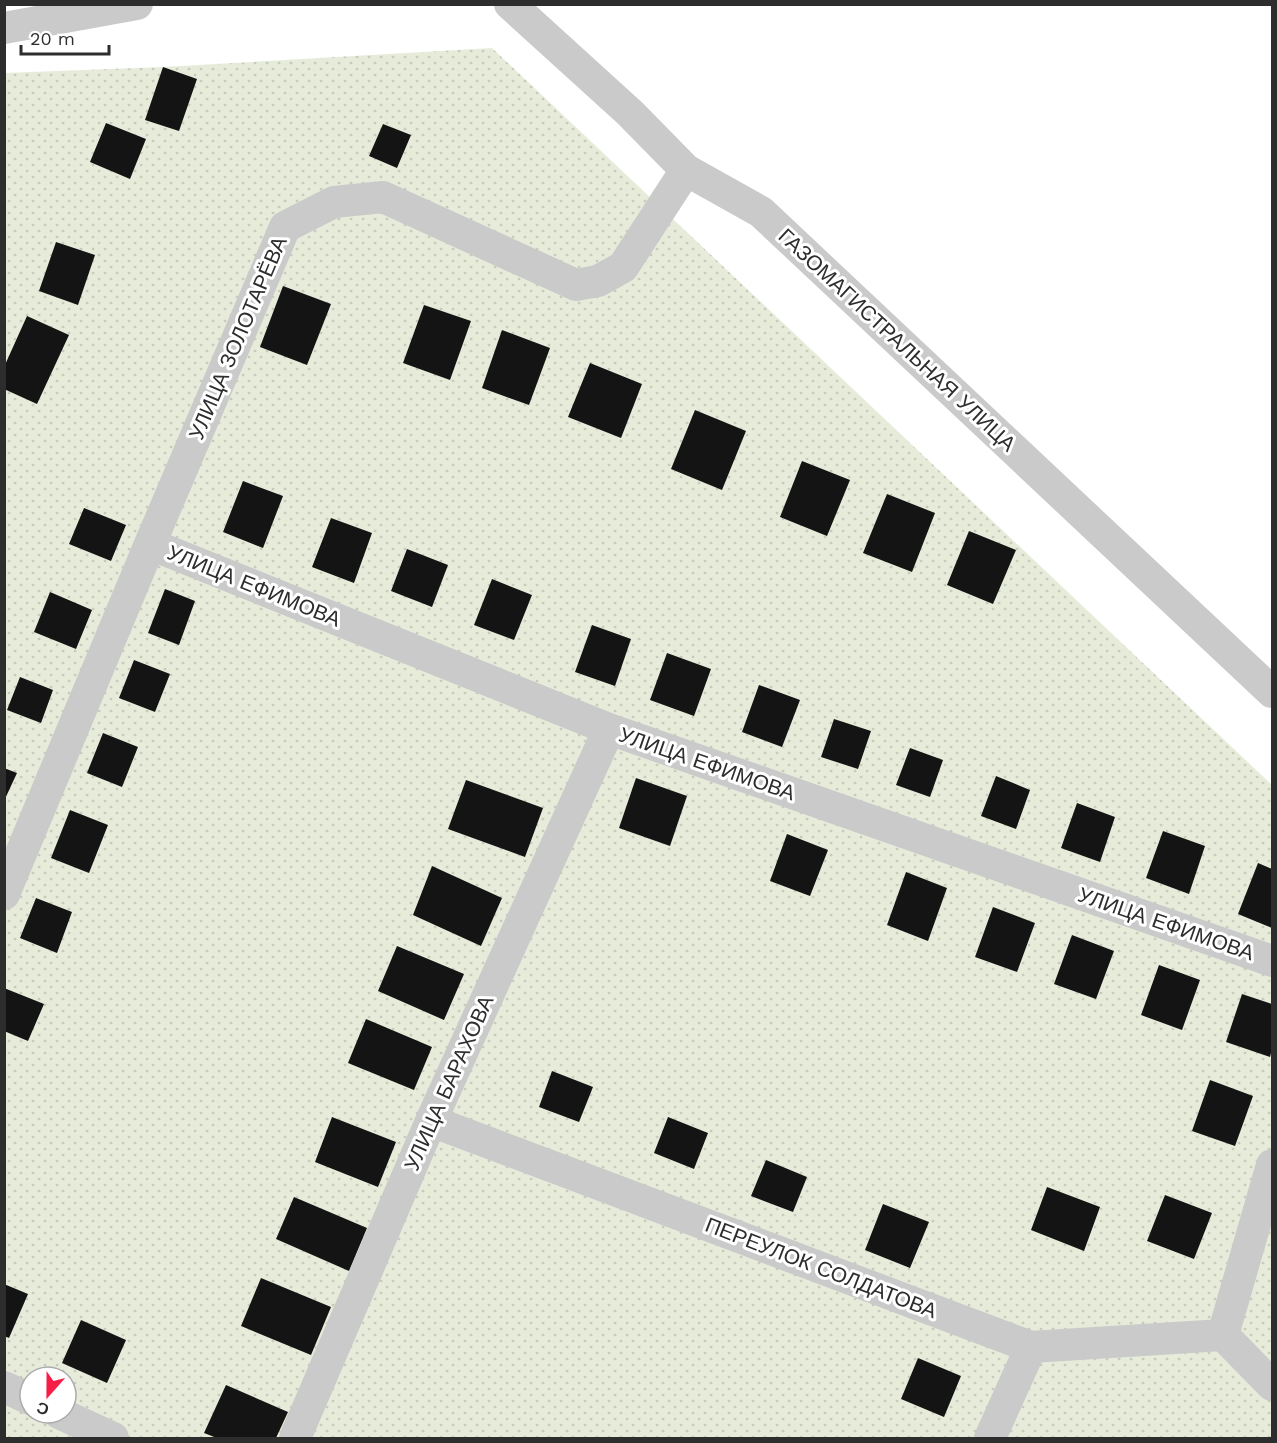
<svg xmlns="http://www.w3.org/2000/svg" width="1277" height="1443" viewBox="0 0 1277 1443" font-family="'Work Sans',sans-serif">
  <defs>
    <pattern id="park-dots" width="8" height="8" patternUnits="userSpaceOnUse" patternTransform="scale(1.5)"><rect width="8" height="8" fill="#e6ecd9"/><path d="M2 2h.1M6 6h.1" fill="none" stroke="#c6cbbb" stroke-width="1.8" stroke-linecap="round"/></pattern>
  </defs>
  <rect width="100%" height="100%" fill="#fff"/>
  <path fill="url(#park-dots)" fill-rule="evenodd" d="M 492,48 L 1272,785 L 1272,1438 L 5,1438 L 4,73 L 163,67 ZM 30,1377 L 66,1377 L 66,1413 L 30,1413 Z"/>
  <path fill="#141414" d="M 163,67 L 197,79 L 179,131 L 145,120 Z
    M 106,123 L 146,139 L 130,179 L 90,162 Z
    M 383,124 L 411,135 L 397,168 L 369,156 Z
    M 56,242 L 95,255 L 78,305 L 39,291 Z
    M 283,286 L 331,304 L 307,365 L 260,347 Z
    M 424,305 L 471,321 L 450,380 L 403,363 Z
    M 27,316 L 69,335 L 37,404 L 4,389 L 4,367 Z
    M 502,330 L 550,348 L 529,405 L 482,388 Z
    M 590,363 L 642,384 L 621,438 L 568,417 Z
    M 695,410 L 746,431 L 722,490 L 671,469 Z
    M 802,461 L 850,480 L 827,536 L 780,517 Z
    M 243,481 L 283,496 L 263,548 L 223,532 Z
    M 887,494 L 935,513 L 912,572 L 863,553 Z
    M 84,508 L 126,525 L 111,561 L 69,544 Z
    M 331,518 L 372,533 L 354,583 L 312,567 Z
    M 969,531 L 1016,550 L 993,604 L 947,585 Z
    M 407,549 L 448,565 L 432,607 L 391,591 Z
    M 492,579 L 532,595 L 514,640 L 474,625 Z
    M 165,589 L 195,601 L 179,645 L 148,633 Z
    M 50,592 L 92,610 L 76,649 L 34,632 Z
    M 592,625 L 631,639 L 615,686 L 575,672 Z
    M 667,653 L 711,669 L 694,716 L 650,700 Z
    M 134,660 L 170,674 L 155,712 L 119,698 Z
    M 20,677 L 53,690 L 41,723 L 7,710 Z
    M 759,685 L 800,700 L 782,747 L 742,732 Z
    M 834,719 L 871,731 L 858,769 L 821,757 Z
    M 103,733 L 138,747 L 122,787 L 87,773 Z
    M 910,748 L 943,760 L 930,797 L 896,785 Z
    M 4,768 L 17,773 L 4,801 Z
    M 996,776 L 1030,790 L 1016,829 L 981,816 Z
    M 636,778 L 687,796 L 670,846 L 619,828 Z
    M 466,780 L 543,808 L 525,857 L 448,829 Z
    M 1077,803 L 1115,817 L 1100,862 L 1061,848 Z
    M 70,810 L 108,825 L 89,873 L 51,858 Z
    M 1163,831 L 1205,846 L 1189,894 L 1146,878 Z
    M 787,834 L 828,850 L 810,896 L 770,881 Z
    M 1258,863 L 1272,869 L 1272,928 L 1238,914 Z
    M 432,866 L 502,898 L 481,946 L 413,915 Z
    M 906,872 L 947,888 L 928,941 L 887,925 Z
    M 36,898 L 72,912 L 57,953 L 20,938 Z
    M 993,907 L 1035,923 L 1017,972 L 975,957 Z
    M 1072,935 L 1114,951 L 1096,999 L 1054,984 Z
    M 397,946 L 464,974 L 444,1020 L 378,991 Z
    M 1159,965 L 1200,980 L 1182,1030 L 1141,1015 Z
    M 4,988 L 44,1004 L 28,1041 L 4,1031 Z
    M 1242,994 L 1272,1004 L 1272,1049 L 1270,1057 L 1226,1042 Z
    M 366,1019 L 432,1047 L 414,1090 L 348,1063 Z
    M 552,1071 L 593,1087 L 579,1122 L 539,1107 Z
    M 1210,1080 L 1253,1096 L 1235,1146 L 1192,1131 Z
    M 332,1117 L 396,1142 L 378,1187 L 315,1162 Z
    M 668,1117 L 708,1133 L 694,1169 L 654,1153 Z
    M 766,1160 L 807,1177 L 793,1212 L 751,1196 Z
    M 1047,1187 L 1100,1207 L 1084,1251 L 1031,1230 Z
    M 1165,1195 L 1212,1213 L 1194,1259 L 1147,1241 Z
    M 294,1197 L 367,1228 L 349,1271 L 276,1239 Z
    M 883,1204 L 929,1222 L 910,1268 L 865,1250 Z
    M 261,1278 L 331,1307 L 311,1355 L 241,1326 Z
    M 4,1284 L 28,1294 L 9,1338 L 4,1336 Z
    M 81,1320 L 126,1340 L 107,1383 L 62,1363 Z
    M 918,1358 L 961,1376 L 944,1417 L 901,1399 Z
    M 226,1385 L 288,1412 L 276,1438 L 217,1438 L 204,1433 Z"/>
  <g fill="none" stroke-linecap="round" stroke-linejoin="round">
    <path stroke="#cacaca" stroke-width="32" d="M 510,4 L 630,113 L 686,170 L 761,212 L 1272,692
      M 4,28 L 137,4
      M 150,544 L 609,729 L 1272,961
      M 4,894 L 150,544 L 285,227 L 334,202 L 383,197 L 576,285 L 598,281 L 623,267 L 686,170
      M 431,1121 L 1031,1347 L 1223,1335 L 1272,1385
      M 1223,1335 L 1272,1165
      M 4,1387 L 30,1399
      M 59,1413 L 113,1438
      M 295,1438 L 431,1121 L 609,729
      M 990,1438 L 1031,1347"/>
  </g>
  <g text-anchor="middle" stroke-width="6" stroke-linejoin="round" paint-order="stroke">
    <g font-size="21" fill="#2d2d2d" stroke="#fff">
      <text transform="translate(238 338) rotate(-67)" y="7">УЛИЦА ЗОЛОТАРЁВА</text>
      <text transform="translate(897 340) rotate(43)" y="7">ГАЗОМАГИСТРАЛЬНАЯ УЛИЦА</text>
      <text transform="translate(254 586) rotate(22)" y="7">УЛИЦА ЕФИМОВА</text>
      <text transform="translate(707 764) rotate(19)" y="7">УЛИЦА ЕФИМОВА</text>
      <text transform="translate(1166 924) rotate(19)" y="7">УЛИЦА ЕФИМОВА</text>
      <text transform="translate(449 1083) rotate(-66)" y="7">УЛИЦА БАРАХОВА</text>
      <text transform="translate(821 1268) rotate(21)" y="7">ПЕРЕУЛОК СОЛДАТОВА</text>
    </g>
  </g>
  <rect width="1277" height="1443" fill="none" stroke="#2d2d2d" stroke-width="12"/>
  <g transform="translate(48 1395) rotate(201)"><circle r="28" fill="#ffffff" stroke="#ababab" stroke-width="1.5"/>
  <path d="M0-4.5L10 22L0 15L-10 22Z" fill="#f61e46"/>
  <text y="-9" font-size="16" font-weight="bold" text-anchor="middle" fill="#2d2d2d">С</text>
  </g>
  <path d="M21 45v9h88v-9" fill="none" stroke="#2d2d2d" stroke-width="3"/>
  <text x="30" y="45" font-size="18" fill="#2d2d2d" stroke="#ffffff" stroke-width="4.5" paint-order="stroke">20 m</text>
</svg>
